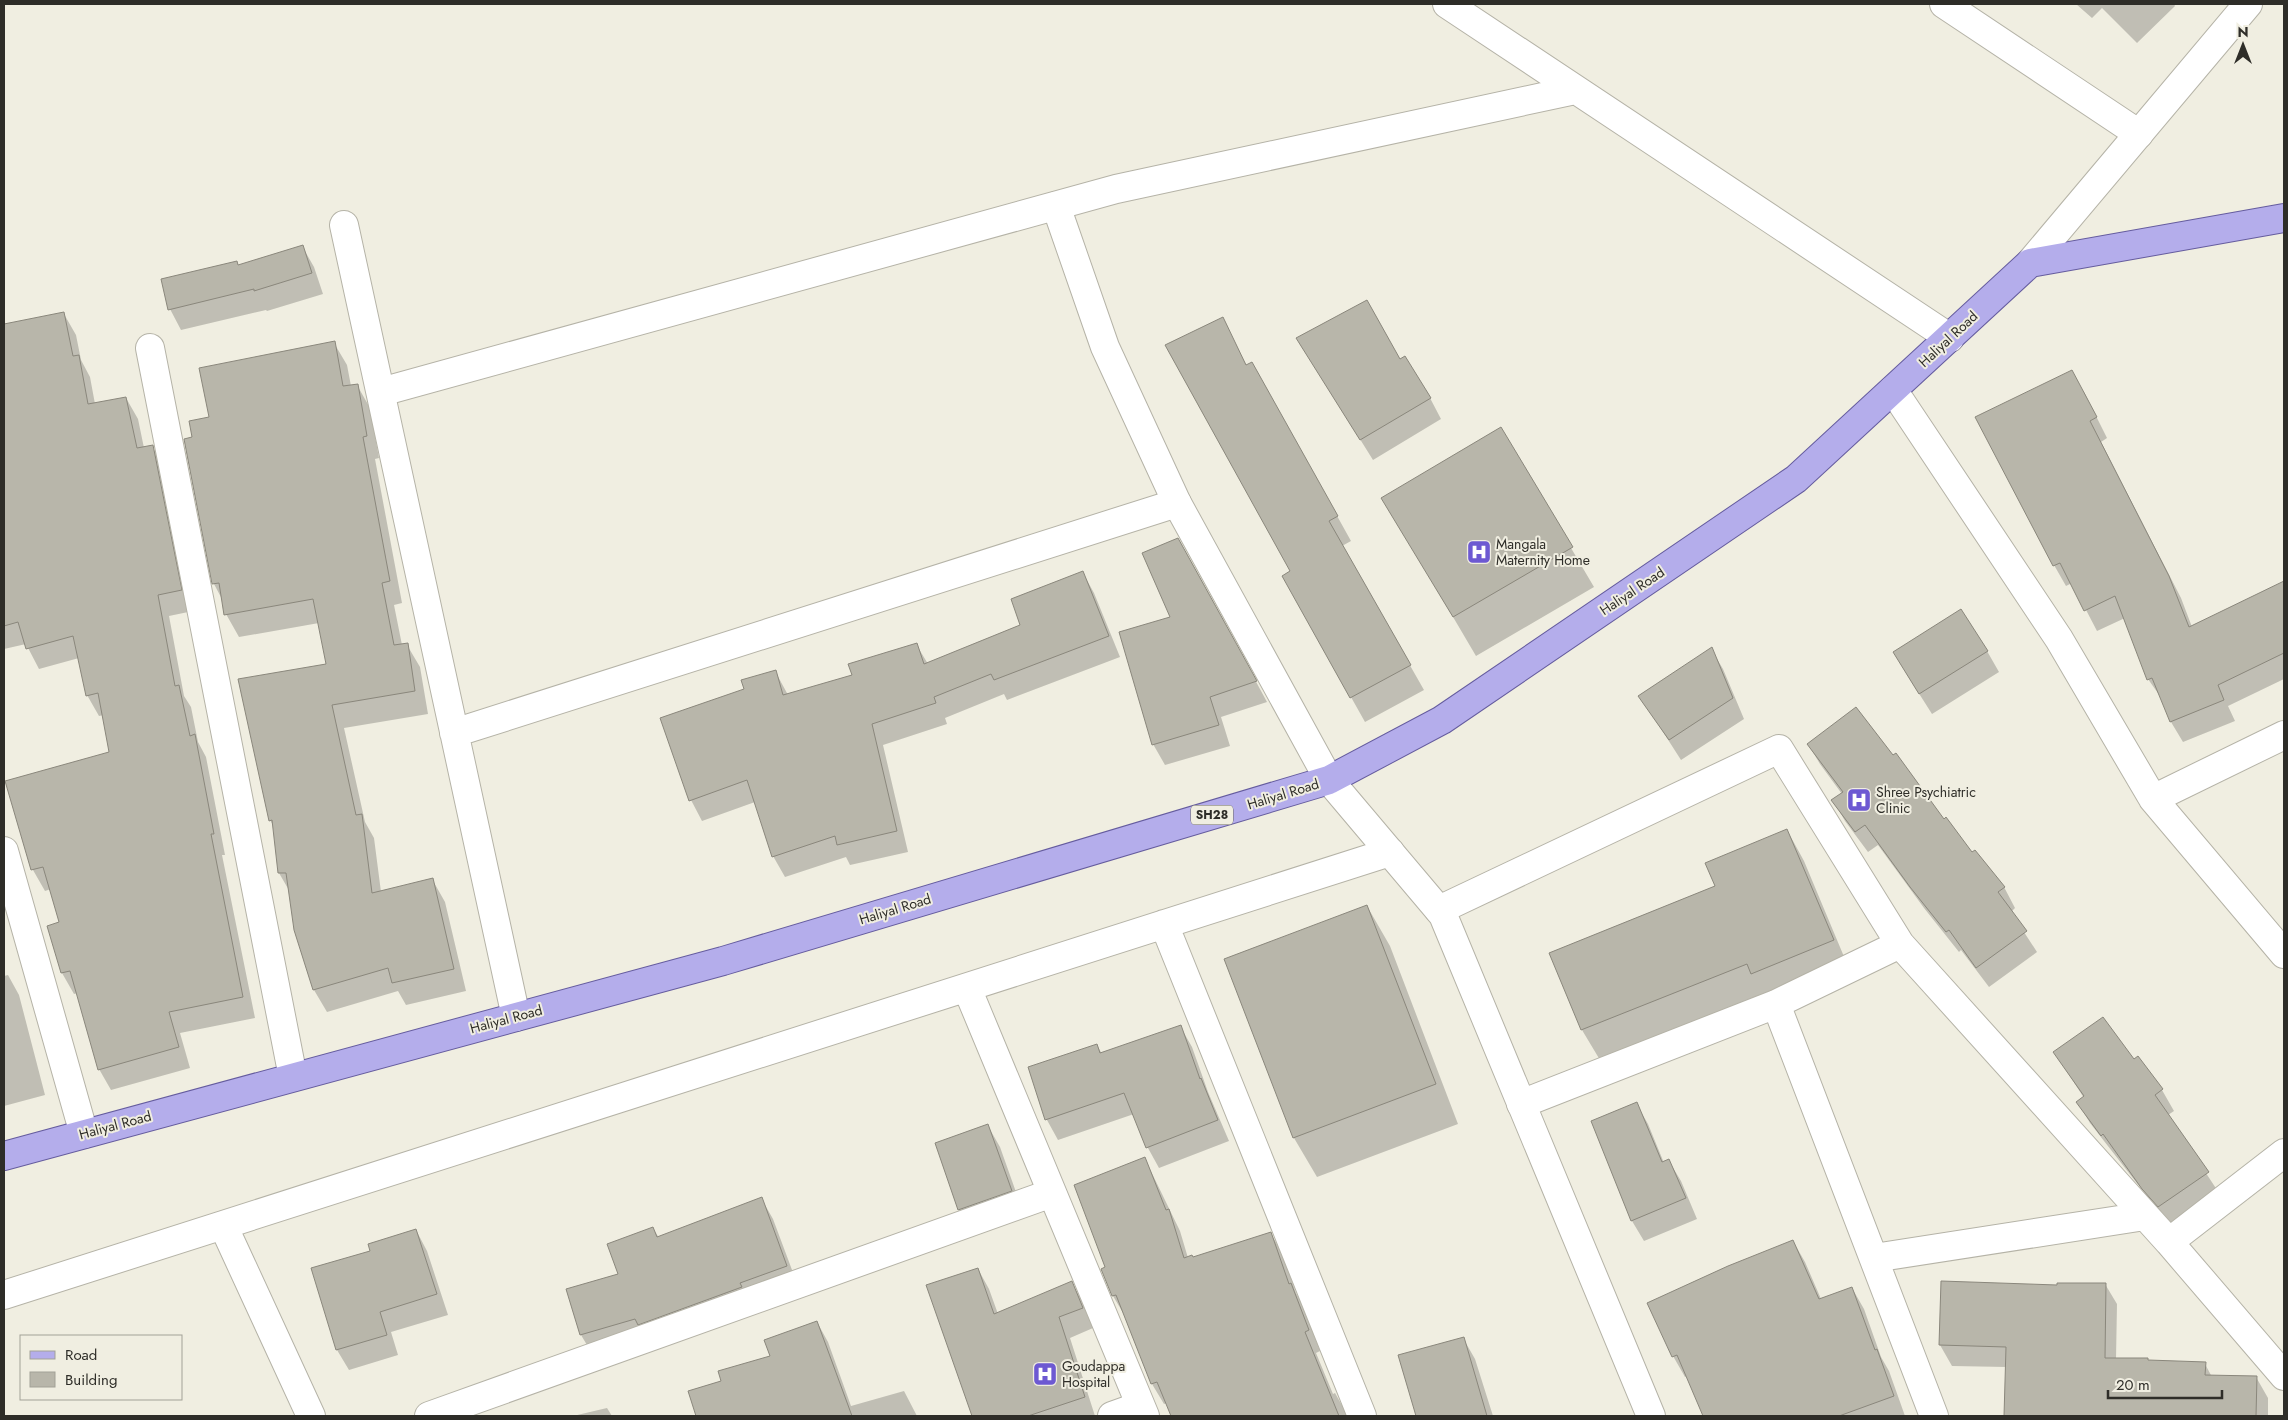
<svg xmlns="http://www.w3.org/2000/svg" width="2288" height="1420" viewBox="0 0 2288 1420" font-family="Jost,sans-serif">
  <rect width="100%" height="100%" fill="#f0eee1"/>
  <path fill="#0003" d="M 2076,4 L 2174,4 L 2175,6 L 2137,43 L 2102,8 L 2092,18 Z
    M 302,246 L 314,267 L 323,294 L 267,311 L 266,310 L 181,330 L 170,309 L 238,266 Z
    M 64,314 L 76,335 L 81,360 L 90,377 L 95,404 L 126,398 L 138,419 L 144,448 L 152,446 L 164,467 L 193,611 L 169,616 L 184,696 L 191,707 L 198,742 L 206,757 L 225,855 L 222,855 L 255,1018 L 180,1033 L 190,1068 L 111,1090 L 99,1069 L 78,993 L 74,994 L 62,973 L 49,926 L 61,923 L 51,889 L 45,891 L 33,870 L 6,781 L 111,753 L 104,715 L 99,716 L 87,695 L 79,658 L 39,669 L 26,644 L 4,649 L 4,325 Z
    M 1222,319 L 1247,366 L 1266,388 L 1351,541 L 1342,546 L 1424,690 L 1365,722 L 1283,576 L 1292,572 Z
    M 334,343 L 347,365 L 351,386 L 357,385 L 370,408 L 379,458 L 375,459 L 402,603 L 394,605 L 402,645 L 407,645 L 420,667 L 428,714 L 344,728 L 365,822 L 374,838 L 381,892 L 432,879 L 445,902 L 466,991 L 406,1005 L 398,991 L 327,1012 L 314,990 L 296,930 L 290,892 L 279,873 L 274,827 L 270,820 L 327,665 L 319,623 L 239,637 L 226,614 L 223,601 L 214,584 L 185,440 L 193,438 L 211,418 Z
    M 1310,359 L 1400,361 L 1430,398 L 1441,419 L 1373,460 Z
    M 2084,392 L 2107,438 L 2101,442 L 2181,598 L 2192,627 L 2281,584 L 2284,589 L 2284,679 L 2228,706 L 2235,721 L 2183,742 L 2171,722 L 2162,699 L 2148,679 L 2125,618 L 2097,631 L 2072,583 L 2066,586 L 2054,565 Z
    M 1406,537 L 1571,548 L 1594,587 L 1476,656 Z
    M 1190,560 L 1267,702 L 1221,717 L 1230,746 L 1165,765 L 1153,744 L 1172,618 Z
    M 1083,573 L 1094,593 L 1120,657 L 1007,700 L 1004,694 L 945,718 L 947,724 L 883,745 L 908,852 L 850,865 L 846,857 L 785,877 L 773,856 L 755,802 L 702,821 L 691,800 L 746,690 L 775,671 L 788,695 L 853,676 L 916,644 L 928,664 L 1022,626 Z
    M 1711,649 L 1723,669 L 1744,719 L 1681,760 L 1640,696 Z
    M 1987,651 L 1999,672 L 1932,714 L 1906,673 Z
    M 1808,744 L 1944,820 L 1972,854 L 2004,887 L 2015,908 L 2011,912 L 2037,952 L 1989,987 L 1961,950 L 1959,952 L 1924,908 L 1878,845 L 1868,852 L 1845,821 L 1833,800 L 1842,794 L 1820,764 Z
    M 1787,830 L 1804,861 L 1850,971 L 1600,1060 L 1582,1030 L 1551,953 L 1716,886 Z
    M 1367,906 L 1390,946 L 1458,1124 L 1317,1177 L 1294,1138 L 1226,960 Z
    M 8,975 L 19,995 L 45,1095 L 4,1106 L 4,976 Z
    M 1180,1026 L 1192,1047 L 1208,1092 L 1229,1141 L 1159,1168 L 1148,1148 L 1134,1114 L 1058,1140 L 1047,1120 L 1029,1068 L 1097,1045 L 1102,1054 Z
    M 2055,1053 L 2134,1061 L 2138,1058 L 2162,1090 L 2174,1111 L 2168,1115 L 2219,1193 L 2171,1227 L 2090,1123 L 2078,1103 L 2084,1098 Z
    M 1636,1103 L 1648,1124 L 1664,1163 L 1669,1161 L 1681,1181 L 1697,1219 L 1644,1241 L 1632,1221 Z
    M 988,1126 L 1000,1147 L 1023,1212 L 971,1230 L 959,1209 Z
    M 1145,1159 L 1180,1231 L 1188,1258 L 1193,1259 L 1271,1234 L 1283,1254 L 1296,1293 L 1303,1305 L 1320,1351 L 1316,1353 L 1333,1394 L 1335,1393 L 1348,1416 L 1173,1416 L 1167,1403 L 1164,1404 L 1152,1384 L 1125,1316 L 1113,1296 L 1107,1267 Z
    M 761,1198 L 773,1219 L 798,1286 L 593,1355 L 581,1335 L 567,1290 L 620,1274 L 653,1228 L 659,1238 Z
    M 416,1230 L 427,1251 L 448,1315 L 391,1332 L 398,1355 L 349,1370 L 337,1350 L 313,1268 L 372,1252 Z
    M 1793,1241 L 1805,1262 L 1821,1299 L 1852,1288 L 1864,1309 L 1881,1357 L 1889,1371 L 1905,1416 L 1705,1416 L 1687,1376 L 1685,1377 L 1673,1356 Z
    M 978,1269 L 989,1289 L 998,1314 L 1071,1282 L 1083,1302 L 1093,1328 L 1070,1338 L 1095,1416 L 973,1416 L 927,1286 Z
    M 1943,1282 L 2058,1287 L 2105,1284 L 2117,1304 L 2116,1359 L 2205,1364 L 2212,1377 L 2256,1377 L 2268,1398 L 2268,1416 L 2006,1416 L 2007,1367 L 1952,1366 L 1940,1345 Z
    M 817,1322 L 828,1342 L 851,1406 L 904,1391 L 917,1416 L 697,1416 L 689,1391 L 722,1381 L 771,1357 Z
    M 1463,1338 L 1475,1359 L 1493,1416 L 1417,1416 L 1414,1408 Z
    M 607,1408 L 612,1416 L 573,1416 Z"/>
  <path fill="#b8b6aa" stroke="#8a877c" d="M 303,245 L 312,273 L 254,291 L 254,289 L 168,310 L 161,279 L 237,261 L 238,265 Z
    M 1367,300 L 1400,359 L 1405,356 L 1431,398 L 1360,440 L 1296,338 Z
    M 64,312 L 73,356 L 79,355 L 88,404 L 126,397 L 137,448 L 153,445 L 182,590 L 158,595 L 175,686 L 179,685 L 190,736 L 195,734 L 214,834 L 211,834 L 243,997 L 169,1012 L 179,1047 L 98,1070 L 70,971 L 61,973 L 47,926 L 59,922 L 43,867 L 31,870 L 5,781 L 109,752 L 98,693 L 86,696 L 73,636 L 26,649 L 18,622 L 4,626 L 4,324 Z
    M 1223,317 L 1246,365 L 1252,362 L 1338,516 L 1329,521 L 1411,665 L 1350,698 L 1282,576 L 1290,571 L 1165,345 Z
    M 335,341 L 343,386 L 358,384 L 367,436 L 363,437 L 390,581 L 382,583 L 394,645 L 408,643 L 415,691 L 332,705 L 356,815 L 362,814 L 372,893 L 433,878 L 454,969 L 392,983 L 388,968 L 313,990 L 294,930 L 286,873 L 278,873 L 272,820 L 269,821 L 238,679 L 326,664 L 313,599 L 224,615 L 219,583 L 212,584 L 184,439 L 192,437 L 189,421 L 209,417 L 199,368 Z
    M 2072,370 L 2097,417 L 2090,421 L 2169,576 L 2189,627 L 2284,581 L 2284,653 L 2218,685 L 2224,700 L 2170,722 L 2152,678 L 2147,680 L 2115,596 L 2084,611 L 2060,563 L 2053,566 L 1975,417 Z
    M 1501,427 L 1573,547 L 1453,617 L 1381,498 Z
    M 1178,538 L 1257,681 L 1210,697 L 1219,725 L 1152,745 L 1119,632 L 1170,617 L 1142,553 Z
    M 1083,571 L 1109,636 L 994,680 L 991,674 L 934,697 L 936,703 L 872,724 L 897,831 L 837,845 L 835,836 L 772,857 L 747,780 L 689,801 L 660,718 L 744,689 L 741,680 L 776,670 L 783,695 L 852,675 L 848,664 L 917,643 L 924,664 L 1020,625 L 1011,599 Z
    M 1961,609 L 1988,651 L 1919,694 L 1893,652 Z
    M 1712,647 L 1733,698 L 1669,740 L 1638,696 Z
    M 1856,707 L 1893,755 L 1896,753 L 1944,819 L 1946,817 L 1972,852 L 1975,850 L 2005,887 L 1998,892 L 2027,931 L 1976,968 L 1949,930 L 1946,932 L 1910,887 L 1865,825 L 1855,832 L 1831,800 L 1843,792 L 1807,744 Z
    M 1787,829 L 1834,940 L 1751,974 L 1747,964 L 1581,1030 L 1549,953 L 1715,886 L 1705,863 Z
    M 1367,905 L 1436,1084 L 1293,1138 L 1224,959 Z
    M 2103,1017 L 2134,1059 L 2138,1056 L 2163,1089 L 2155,1095 L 2209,1172 L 2158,1207 L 2142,1189 L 2103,1134 L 2101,1136 L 2076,1102 L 2084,1096 L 2053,1052 Z
    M 1181,1025 L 1200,1079 L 1201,1078 L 1218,1120 L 1146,1148 L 1124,1093 L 1045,1120 L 1028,1067 L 1097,1044 L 1100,1053 Z
    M 1637,1102 L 1662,1162 L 1669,1159 L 1686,1198 L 1631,1221 L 1591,1121 Z
    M 988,1124 L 1012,1191 L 958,1210 L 935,1143 Z
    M 1145,1157 L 1166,1210 L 1169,1209 L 1184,1258 L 1192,1255 L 1193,1257 L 1271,1232 L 1289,1284 L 1291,1283 L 1309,1330 L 1305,1332 L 1339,1416 L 1171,1416 L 1157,1382 L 1151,1384 L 1116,1295 L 1112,1296 L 1101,1269 L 1105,1267 L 1074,1185 Z
    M 762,1197 L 787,1266 L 740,1283 L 742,1287 L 638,1325 L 635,1319 L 580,1335 L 566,1289 L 618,1274 L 607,1244 L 653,1227 L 657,1237 Z
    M 416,1229 L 437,1294 L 380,1312 L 387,1335 L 336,1350 L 311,1268 L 370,1251 L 368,1244 Z
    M 1793,1240 L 1819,1299 L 1852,1287 L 1875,1350 L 1877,1349 L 1894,1396 L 1839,1416 L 1703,1416 L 1677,1355 L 1672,1357 L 1647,1303 L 1728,1266 Z
    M 978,1268 L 994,1314 L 1072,1281 L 1083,1308 L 1059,1317 L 1085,1397 L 1028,1416 L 972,1416 L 926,1285 Z
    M 1941,1281 L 2057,1285 L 2057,1283 L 2106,1283 L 2105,1358 L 2148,1358 L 2148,1360 L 2206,1362 L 2205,1375 L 2257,1376 L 2256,1416 L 2004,1416 L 2006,1347 L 1939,1345 Z
    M 817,1321 L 852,1416 L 696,1416 L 688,1391 L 721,1381 L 718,1371 L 770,1356 L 764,1340 Z
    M 1464,1337 L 1487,1416 L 1416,1416 L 1398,1355 Z"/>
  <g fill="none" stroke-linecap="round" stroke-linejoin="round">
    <defs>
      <path id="minor" d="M 1447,4 L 1950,338
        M 1944,4 L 2139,134
        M 344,225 L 516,1017
        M 150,348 L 293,1077
        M 1893,390 L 2059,639 L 2153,799 L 2284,735
        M 381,392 L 1116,189 L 1575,90
        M 454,733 L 1177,503
        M 2153,799 L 2284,954
        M 4,851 L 84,1134
        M 1439,910 L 1779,749 L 1900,944 L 2169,1242 L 2284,1376
        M 1164,924 L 1362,1416
        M 967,988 L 1145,1416
        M 1776,1004 L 1934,1416
        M 1521,1104 L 1776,1004 L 1900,944
        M 223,1225 L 311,1416
        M 2169,1242 L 2284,1153
        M 1874,1258 L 2145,1216
        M 4,1295 L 1390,852
        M 429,1416 L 1052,1193
        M 1112,1416 L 1140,1406"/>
      <path id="tertiary" d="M 1056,206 L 1105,347 L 1177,503 L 1329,780 L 1443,915 L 1651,1416
        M 2030,263 L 2248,4"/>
      <path id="primary" d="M 4,1156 L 723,961 L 1329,780 L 1442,720 L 1796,479 L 2030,263 L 2284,218"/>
    </defs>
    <use href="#minor" stroke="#b5b3a7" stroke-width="30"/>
    <use href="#tertiary" stroke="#b5b3a7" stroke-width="30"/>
    <use href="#primary" stroke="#655c9e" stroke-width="30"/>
    <use href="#minor" stroke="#fff" stroke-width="28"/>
    <use href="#tertiary" stroke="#fff" stroke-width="28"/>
    <use href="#primary" stroke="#b4adeb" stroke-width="28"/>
  </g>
  <defs>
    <symbol id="hospital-square" viewBox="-11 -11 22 22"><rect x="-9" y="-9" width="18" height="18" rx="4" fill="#6d59d2" stroke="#f0eee1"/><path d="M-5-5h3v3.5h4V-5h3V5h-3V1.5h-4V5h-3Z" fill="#fff"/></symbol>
  </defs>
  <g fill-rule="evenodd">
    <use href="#hospital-square" x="1465" y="538" width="28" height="28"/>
    <use href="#hospital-square" x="1845" y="786" width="28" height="28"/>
    <use href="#hospital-square" x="1031" y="1360" width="28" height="28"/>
  </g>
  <g text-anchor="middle" stroke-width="4" stroke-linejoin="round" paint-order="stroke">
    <rect fill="#f0eee1" stroke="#686760" stroke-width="1" x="1191" y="805.5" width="42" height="19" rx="4"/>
    <g font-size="12" font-weight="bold" fill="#2e2d28">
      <text x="1212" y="819">SH28</text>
    </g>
    <g font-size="14" fill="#2e2d28" stroke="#f0eee1">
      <text transform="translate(1948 339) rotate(-43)" y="5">Haliyal Road</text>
      <text transform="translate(1632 591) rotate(-34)" y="5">Haliyal Road</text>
      <text transform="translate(1283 794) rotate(-17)" y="5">Haliyal Road</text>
      <text transform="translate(895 909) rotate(-17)" y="5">Haliyal Road</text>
      <text transform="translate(506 1019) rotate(-15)" y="5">Haliyal Road</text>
      <text transform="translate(115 1125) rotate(-15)" y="5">Haliyal Road</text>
    </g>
    <g font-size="14" fill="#2e2d28" stroke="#f0eee1" text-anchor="start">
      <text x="1496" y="549">Mangala<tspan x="1496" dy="16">Maternity Home</tspan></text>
      <text x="1876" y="797">Shree Psychiatric<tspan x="1876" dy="16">Clinic</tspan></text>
      <text x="1062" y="1371">Goudappa<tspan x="1062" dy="16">Hospital</tspan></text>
    </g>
  </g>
  <rect width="2288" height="1420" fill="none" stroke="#2e2d28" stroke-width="10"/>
  <rect x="20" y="1335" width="162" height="65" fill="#f0eee1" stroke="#a2a197"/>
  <rect x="30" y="1351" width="25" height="8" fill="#b4adeb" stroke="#a2a197"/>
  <text x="65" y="1360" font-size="15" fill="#2e2d28">Road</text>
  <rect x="30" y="1372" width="25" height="15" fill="#b8b6aa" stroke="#a2a197"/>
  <text x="65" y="1385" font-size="15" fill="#2e2d28">Building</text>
  <g transform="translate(2243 45)" stroke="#f0eee1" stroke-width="4" paint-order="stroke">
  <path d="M0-4L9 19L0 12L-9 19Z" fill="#2e2d28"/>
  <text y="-8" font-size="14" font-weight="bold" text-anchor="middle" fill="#2e2d28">N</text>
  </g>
  <path d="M2108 1390v8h114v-8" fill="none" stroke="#2e2d28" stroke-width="2.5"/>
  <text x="2116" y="1390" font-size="15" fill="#2e2d28" stroke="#f0eee1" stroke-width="4" paint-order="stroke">20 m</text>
</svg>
